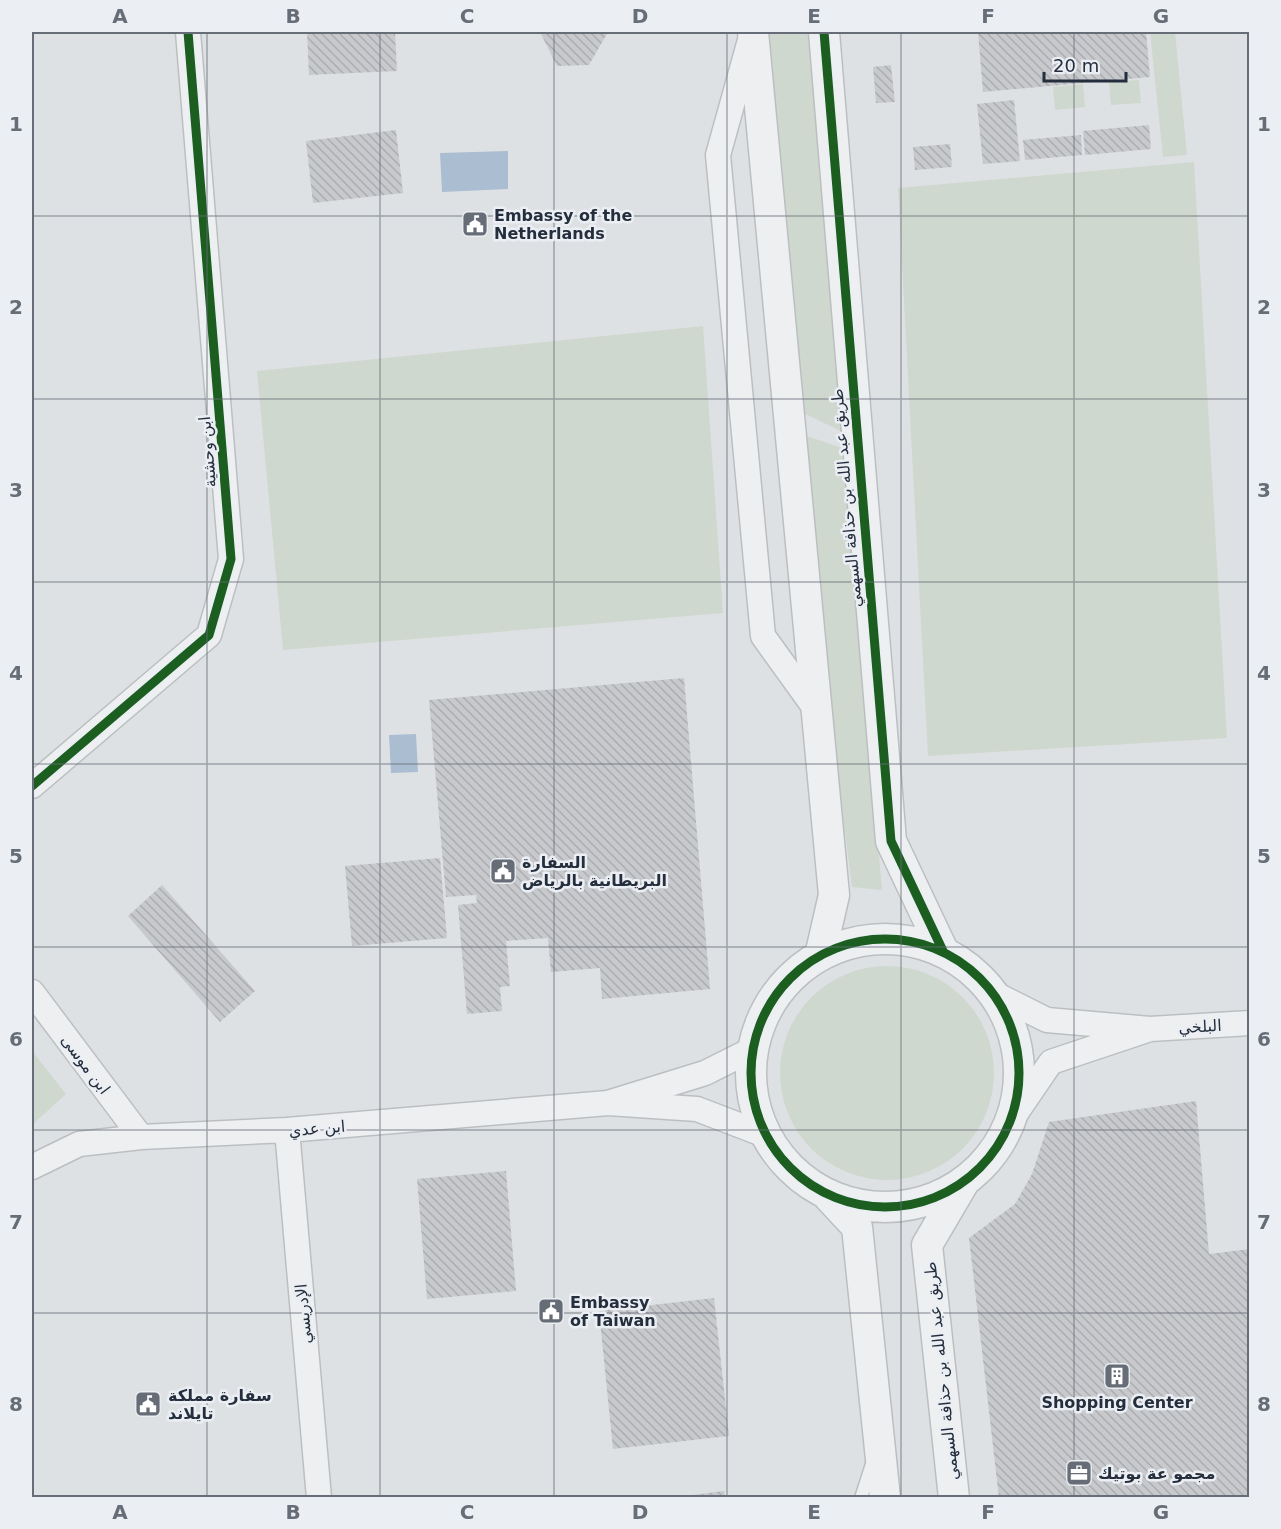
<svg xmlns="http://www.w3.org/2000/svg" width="1281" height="1529" viewBox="0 0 1281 1529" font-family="'DejaVu Sans',Cairo,sans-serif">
  <defs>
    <pattern id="building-back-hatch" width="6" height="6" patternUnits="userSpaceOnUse" patternTransform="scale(1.5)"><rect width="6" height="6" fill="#c7c9cc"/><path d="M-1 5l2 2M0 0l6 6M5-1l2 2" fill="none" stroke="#abadb0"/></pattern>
  </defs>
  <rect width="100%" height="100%" fill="#dee1e4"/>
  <path fill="#cfd8ce" d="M 764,32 L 810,32 L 847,434 L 799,411 Z
    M 1150,32 L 1175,32 L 1187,155 L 1163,157 Z
    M 1139,80 L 1141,103 L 1111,105 L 1109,82 Z
    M 1083,84 L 1085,107 L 1055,110 L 1053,87 Z
    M 1194,162 L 1227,738 L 928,756 L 898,188 Z
    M 703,326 L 723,613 L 283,650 L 257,371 Z
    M 801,434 L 845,449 L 882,890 L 852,887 L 845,832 L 835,822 Z
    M780 1073a107 107 0 1 1 214 0a107 107 0 1 1-214 0Z
    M 32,1051 L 66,1094 L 32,1125 Z"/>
  <path fill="#aabdd1" d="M 508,151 L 508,189 L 442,192 L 440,153 Z
    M 416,734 L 418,772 L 391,773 L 389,735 Z"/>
  <path fill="url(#building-back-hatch)" d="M 307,32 L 395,32 L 397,71 L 309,75 Z
    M 540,32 L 608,32 L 589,65 L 557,66 Z
    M 978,32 L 1146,32 L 1150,77 L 983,92 Z
    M 891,65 L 895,102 L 876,103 L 873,67 Z
    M 1014,100 L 1020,161 L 983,164 L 977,104 Z
    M 1149,125 L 1151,149 L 1085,155 L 1083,131 Z
    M 396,130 L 403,193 L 313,203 L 306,141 Z
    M 1081,135 L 1082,155 L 1025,160 L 1023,140 Z
    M 950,144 L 952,167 L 915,170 L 913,147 Z
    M 684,678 L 710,989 L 602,999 L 600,968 L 551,972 L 548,938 L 506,941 L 510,986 L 500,987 L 502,1011 L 467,1014 L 458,905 L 477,903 L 476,895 L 446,897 L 429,700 Z
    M 440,858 L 447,938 L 352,946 L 345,866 Z
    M 162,885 L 255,991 L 220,1022 L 128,916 Z
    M 1196,1101 L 1209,1254 L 1250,1249 L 1250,1498 L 999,1498 L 969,1238 L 1015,1204 L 1032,1174 L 1049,1122 Z
    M 506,1171 L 516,1291 L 427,1299 L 417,1179 Z
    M 714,1298 L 729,1436 L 613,1449 L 599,1311 Z
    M 724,1491 L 725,1498 L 684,1498 L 684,1496 Z"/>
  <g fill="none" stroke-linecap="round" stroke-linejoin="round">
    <defs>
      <path id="service" d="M 861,1498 L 873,1461"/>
      <path id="minor" d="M 750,40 L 718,155 L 763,636 L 817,711
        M 32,786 L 209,635 L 231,559 L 188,32
        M 32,992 L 141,1137
        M 993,993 L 1047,1020 L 1150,1029 L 1051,1062 L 1010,1122
        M 1150,1029 L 1250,1023
        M 751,1050 L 705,1073 L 608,1103 L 697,1109 L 765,1135
        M 287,1130 L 319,1498
        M 32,1167 L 79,1144 L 141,1137 L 287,1130 L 608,1103"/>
      <path id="tertiary" d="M 753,32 L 834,895 L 820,956
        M 824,32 L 891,841 L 943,951
        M751 1073a134 134 0 1 1 268 0a134 134 0 1 1-268 0Z
        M 829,1197 L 857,1227 L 885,1498
        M 954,1498 L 927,1245 L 964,1182"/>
    </defs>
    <use href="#service" stroke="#bcbfc2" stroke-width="15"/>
    <use href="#minor" stroke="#bcbfc2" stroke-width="27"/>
    <use href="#tertiary" stroke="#bcbfc2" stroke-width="33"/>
    <use href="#service" stroke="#edeff1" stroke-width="12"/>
    <use href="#minor" stroke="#edeff1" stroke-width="24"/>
    <use href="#tertiary" stroke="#edeff1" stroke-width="30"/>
    <defs>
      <path id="cycleway" d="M 824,32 L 891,841 L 943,951
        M 32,786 L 209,635 L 231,559 L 188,32
        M751 1073a134 134 0 1 1 268 0a134 134 0 1 1-268 0Z"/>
    </defs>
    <use href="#cycleway" stroke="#ebeff4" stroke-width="13"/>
    <use href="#cycleway" stroke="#1b5e20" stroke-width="9"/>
  </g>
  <path fill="none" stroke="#666d77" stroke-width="1.5" stroke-opacity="0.55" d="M 207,32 L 207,1498M 380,32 L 380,1498M 554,32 L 554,1498M 727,32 L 727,1498M 901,32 L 901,1498M 1074,32 L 1074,1498M 32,216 L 1250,216M 32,399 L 1250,399M 32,582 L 1250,582M 32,764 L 1250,764M 32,947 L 1250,947M 32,1130 L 1250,1130M 32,1313 L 1250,1313"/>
  <defs>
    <symbol id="civic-square" viewBox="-11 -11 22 22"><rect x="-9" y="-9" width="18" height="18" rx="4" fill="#666d77" stroke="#ebeff4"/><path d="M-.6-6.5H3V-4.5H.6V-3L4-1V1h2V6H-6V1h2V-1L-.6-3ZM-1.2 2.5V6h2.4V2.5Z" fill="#fff"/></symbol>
    <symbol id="building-square" viewBox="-11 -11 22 22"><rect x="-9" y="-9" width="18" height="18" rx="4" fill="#666d77" stroke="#ebeff4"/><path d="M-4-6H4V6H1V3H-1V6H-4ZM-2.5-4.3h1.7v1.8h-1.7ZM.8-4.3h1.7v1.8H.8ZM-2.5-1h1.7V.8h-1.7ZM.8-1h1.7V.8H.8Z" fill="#fff"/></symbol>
    <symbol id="office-square" viewBox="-11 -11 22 22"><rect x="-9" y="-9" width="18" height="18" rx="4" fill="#666d77" stroke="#ebeff4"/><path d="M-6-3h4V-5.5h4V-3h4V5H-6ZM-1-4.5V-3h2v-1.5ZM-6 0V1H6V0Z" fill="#fff"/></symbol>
  </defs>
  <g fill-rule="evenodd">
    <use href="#civic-square" x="460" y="209" width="30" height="30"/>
    <use href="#civic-square" x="488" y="856" width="30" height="30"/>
    <use href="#civic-square" x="536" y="1296" width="30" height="30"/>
    <use href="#building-square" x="1102" y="1361" width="30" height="30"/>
    <use href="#civic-square" x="133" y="1389" width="30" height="30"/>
    <use href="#office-square" x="1064" y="1458" width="30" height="30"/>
  </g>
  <g text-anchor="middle" stroke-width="5" stroke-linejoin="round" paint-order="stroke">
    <g font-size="16" font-weight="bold" fill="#252e3d" stroke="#ebeff4" text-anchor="start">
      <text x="494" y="221">Embassy of the<tspan x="494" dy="18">Netherlands</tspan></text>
      <text x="522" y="868">السفارة<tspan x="522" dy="18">البريطانية بالرياض</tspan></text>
      <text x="570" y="1308">Embassy<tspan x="570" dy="18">of Taiwan</tspan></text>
      <text x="168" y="1401">سفارة مملكة<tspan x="168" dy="18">تايلاند</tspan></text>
      <text x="1117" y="1408" text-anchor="middle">Shopping Center</text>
      <text x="1098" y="1479">مجمو عة بوتيك</text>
    </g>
    <g font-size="16" fill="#252e3d" stroke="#ebeff4">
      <text transform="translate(207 452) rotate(-95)" y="6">ابن وحشية</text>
      <text transform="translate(846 498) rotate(-95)" y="6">طريق عبد الله بن حذافة السهمي</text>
      <text transform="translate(1200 1026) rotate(-3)" y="6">البلخي</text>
      <text transform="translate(86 1064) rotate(53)" y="6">ابن موسى</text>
      <text transform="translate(317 1128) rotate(-5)" y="6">ابن عدي</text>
      <text transform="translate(303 1314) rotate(-95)" y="6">الإدريسي</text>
      <text transform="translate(941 1371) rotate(-96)" y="6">طريق عبد الله بن حذافة السهمي</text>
    </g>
  </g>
  <rect width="1281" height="1529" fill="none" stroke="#ebeff4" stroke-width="66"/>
  <path d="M1044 72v9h82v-9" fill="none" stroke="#252e3d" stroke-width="3"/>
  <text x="1053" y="72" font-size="18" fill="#252e3d" stroke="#ebeff4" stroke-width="4.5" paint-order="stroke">20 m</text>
  <rect x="33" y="33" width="1215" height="1463" fill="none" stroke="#666d77" stroke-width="2"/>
  <g font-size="20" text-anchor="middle" font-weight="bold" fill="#666d77">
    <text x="120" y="23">A</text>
    <text x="293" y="23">B</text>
    <text x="467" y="23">C</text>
    <text x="640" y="23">D</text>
    <text x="814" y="23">E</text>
    <text x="988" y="23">F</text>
    <text x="1161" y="23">G</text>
    <text x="16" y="131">1</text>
    <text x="1264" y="131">1</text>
    <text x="16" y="314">2</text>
    <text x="1264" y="314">2</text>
    <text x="16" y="497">3</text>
    <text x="1264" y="497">3</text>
    <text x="16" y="680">4</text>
    <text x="1264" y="680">4</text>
    <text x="16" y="863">5</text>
    <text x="1264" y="863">5</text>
    <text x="16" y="1046">6</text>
    <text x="1264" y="1046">6</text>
    <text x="16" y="1229">7</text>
    <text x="1264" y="1229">7</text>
    <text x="16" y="1411">8</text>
    <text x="1264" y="1411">8</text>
    <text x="120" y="1519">A</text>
    <text x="293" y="1519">B</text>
    <text x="467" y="1519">C</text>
    <text x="640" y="1519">D</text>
    <text x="814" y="1519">E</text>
    <text x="988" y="1519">F</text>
    <text x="1161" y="1519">G</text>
  </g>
</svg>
